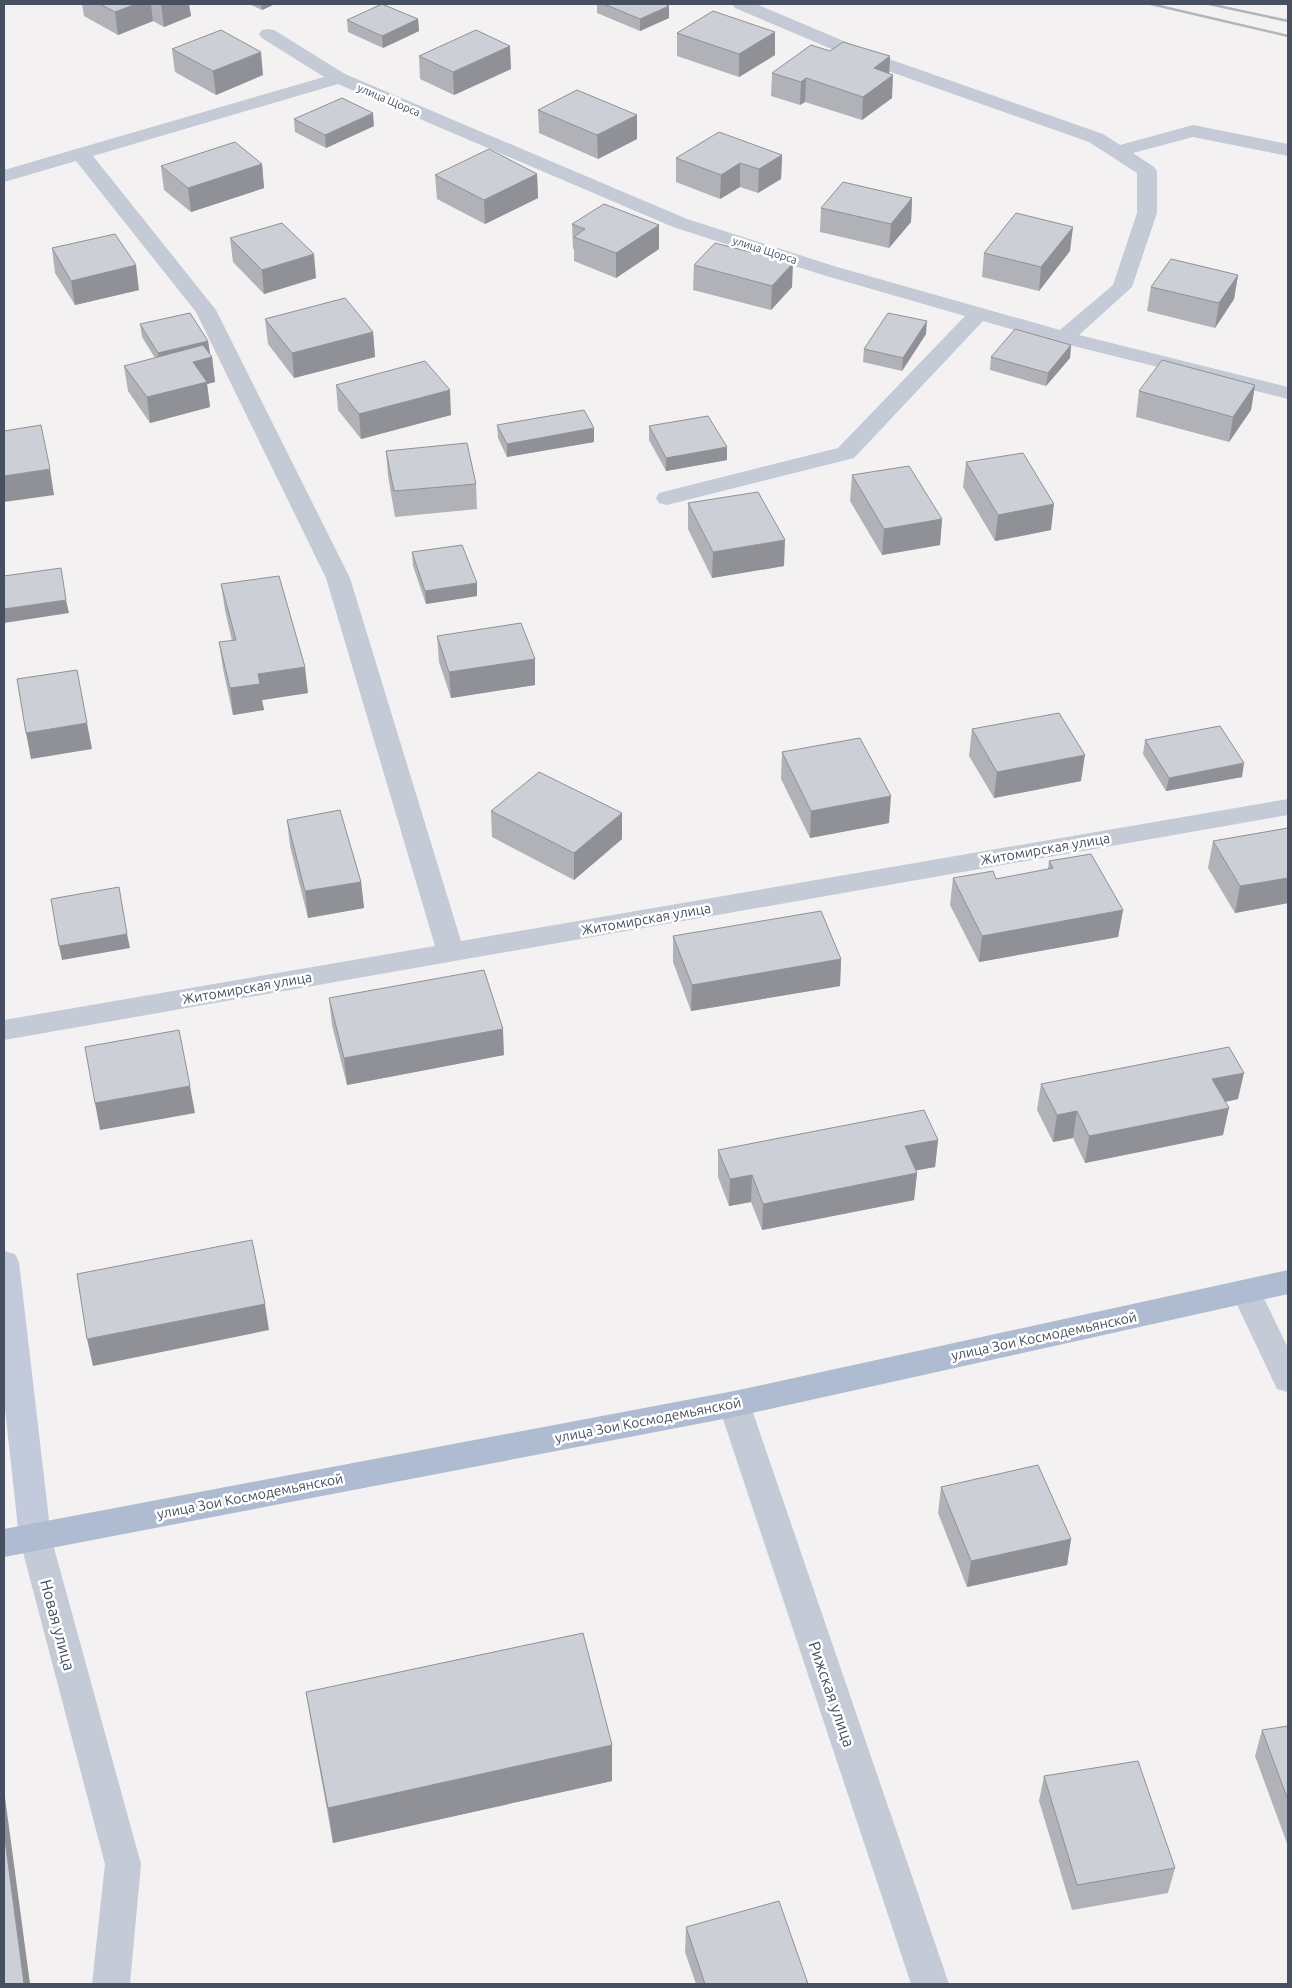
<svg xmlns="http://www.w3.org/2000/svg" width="1292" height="1988" viewBox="0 0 1292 1988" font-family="Ubuntu,sans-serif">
  <rect width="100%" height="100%" fill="#f3f1f1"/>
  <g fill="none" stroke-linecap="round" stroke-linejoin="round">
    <path fill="#c4cad6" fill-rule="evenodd" d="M 732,4 L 756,4 L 872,53 L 1103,134 L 1120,145 L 1193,125 L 1288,144 L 1288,156 L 1193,137 L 1133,153 L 1154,167 L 1157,171 L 1157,213 L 1132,287 L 1079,335 L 1288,387 L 1288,399 L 1057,342 L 983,321 L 854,458 L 667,505 L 659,503 L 656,498 L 659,493 L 838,448 L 965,316 L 823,275 L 673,227 L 338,84 L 93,156 L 216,310 L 350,578 L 461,941 L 1288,799 L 1288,815 L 4,1040 L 4,1020 L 435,946 L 326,578 L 196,312 L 76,161 L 4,182 L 4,170 L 324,77 L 262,38 L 259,34 L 262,30 L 268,29 L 274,30 L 345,74 L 687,219 L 837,267 L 1060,330 L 1113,285 L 1137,213 L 1137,173 L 1089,142 L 860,61 L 735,8 Z
      M 1246,1280 L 1257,1284 L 1288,1348 L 1288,1392 L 1277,1389 L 1231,1292 L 1235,1284 Z
      M 734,1391 L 745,1395 L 750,1404 L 949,1984 L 911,1984 L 718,1404 L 723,1395 Z
      M 35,1523 L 47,1527 L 51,1537 L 141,1864 L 130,1984 L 92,1984 L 105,1864 L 19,1537 L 23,1527 Z"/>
    <path fill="#c3cadb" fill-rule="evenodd" d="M 4,1251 L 15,1254 L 19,1262 L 51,1537 L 47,1547 L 35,1551 L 23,1547 L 19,1537 L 4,1400 Z"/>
    <path fill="#afbbd1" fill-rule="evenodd" d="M 1288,1270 L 1288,1294 L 734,1417 L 4,1557 L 4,1529 L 734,1391 Z"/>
    <path stroke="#b3b5bc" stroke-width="2.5" d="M 1151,4 L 1288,36
      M 1209,4 L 1288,21"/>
  </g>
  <path fill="#b0b2b8" d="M 82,4 L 189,4 L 191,16 L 164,27 L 153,21 L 118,35 L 84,16 Z
    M 249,4 L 275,4 L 262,10 Z
    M 597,4 L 664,4 L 669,18 L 640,31 L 597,13 Z
    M 418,19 L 419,31 L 383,48 L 348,32 L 347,20 Z
    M 775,32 L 775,55 L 739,77 L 677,56 L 677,33 Z
    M 172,49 L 263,75 L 216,95 L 175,72 Z
    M 830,51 L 890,56 L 889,73 L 892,98 L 862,120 L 805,102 L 800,105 L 771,96 L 772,73 Z
    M 419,56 L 511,69 L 454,95 L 420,79 Z
    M 538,110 L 637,115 L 637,139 L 598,159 L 539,133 Z
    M 294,119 L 374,126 L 326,148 L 295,132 Z
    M 782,155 L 781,179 L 758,193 L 740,187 L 720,199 L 676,182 L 676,158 Z
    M 262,164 L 264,188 L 191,212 L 164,190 L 161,166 Z
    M 537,174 L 538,198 L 485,224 L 437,199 L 435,175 Z
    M 912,198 L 911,222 L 889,248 L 820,232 L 821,208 Z
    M 572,224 L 659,225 L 659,249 L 616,278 L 574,261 L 574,249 L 573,249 Z
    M 230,238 L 316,278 L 264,294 L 233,262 Z
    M 52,248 L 139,290 L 75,305 L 55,273 Z
    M 1070,251 L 1039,291 L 982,277 L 984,253 Z
    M 694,265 L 792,287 L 771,310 L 693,290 Z
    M 1238,275 L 1234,299 L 1215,328 L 1147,311 L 1151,287 Z
    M 265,319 L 373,332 L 375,357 L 294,378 L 268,344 Z
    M 140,324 L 208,341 L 210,354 L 212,357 L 215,382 L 207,384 L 210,407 L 150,423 L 128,391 L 124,366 L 155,358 L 142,337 Z
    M 926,334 L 902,371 L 863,362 L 864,349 Z
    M 1071,345 L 1070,358 L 1046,386 L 990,370 L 991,357 Z
    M 336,385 L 451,415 L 361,439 L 338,410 Z
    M 1255,385 L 1251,410 L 1229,442 L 1136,417 L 1139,391 Z
    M 497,425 L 594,442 L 507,457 L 498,438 Z
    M 649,426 L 727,460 L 666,471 L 649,440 Z
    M 386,451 L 476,484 L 477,509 L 395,517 L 388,476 Z
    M 966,462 L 1051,530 L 995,541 L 963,487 Z
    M 852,475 L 942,519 L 940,545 L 882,555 L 850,501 Z
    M 688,503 L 784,566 L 712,578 L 688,529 Z
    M 412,552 L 477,583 L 477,596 L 426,604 L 413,566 Z
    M 221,584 L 308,693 L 262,700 L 264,710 L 233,715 L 223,669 L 219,642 L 232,641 L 225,610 Z
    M 437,636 L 535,659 L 535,685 L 451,698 L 439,662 Z
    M 972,729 L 1081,781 L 994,798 L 969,756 Z
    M 1145,740 L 1242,777 L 1166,791 L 1143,754 Z
    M 782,752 L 889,823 L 810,838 L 781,779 Z
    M 491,811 L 622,839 L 574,880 L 492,837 Z
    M 287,820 L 361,882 L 364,908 L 308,918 L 290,846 Z
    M 1288,828 L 1288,903 L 1235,913 L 1208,868 L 1213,841 Z
    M 1049,861 L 1123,910 L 1118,937 L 979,962 L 950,905 L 953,878 L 996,879 L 1048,869 Z
    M 673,936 L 841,959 L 840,986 L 691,1011 L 673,962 Z
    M 329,998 L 504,1055 L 347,1085 L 332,1025 Z
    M 1041,1084 L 1238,1099 L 1225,1102 L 1223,1135 L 1085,1163 L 1073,1138 L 1053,1142 L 1037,1110 Z
    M 938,1140 L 935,1167 L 915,1170 L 917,1173 L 914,1200 L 762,1230 L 751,1202 L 729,1206 L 718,1177 L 718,1150 Z
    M 941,1487 L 1071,1539 L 1067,1565 L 967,1587 L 938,1513 Z
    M 306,1692 L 612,1781 L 333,1843 L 312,1728 Z
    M 1288,1726 L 1288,1846 L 1255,1756 L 1262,1730 Z
    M 1044,1776 L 1175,1868 L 1168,1893 L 1072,1910 L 1039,1801 Z
    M 686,1927 L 808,1984 L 696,1984 L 685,1952 Z"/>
  <path fill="#909196" d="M 136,4 L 151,4 L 153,21 L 118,35 L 115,12 Z
    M 161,4 L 189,4 L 191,16 L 164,27 Z
    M 261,4 L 275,4 L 262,10 Z
    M 669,6 L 669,18 L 640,31 L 640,19 Z
    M 418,19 L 419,31 L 383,48 L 382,36 Z
    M 775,32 L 775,55 L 739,77 L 739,54 Z
    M 510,46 L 511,69 L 454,95 L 453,72 Z
    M 261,52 L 263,75 L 216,95 L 213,71 Z
    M 890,56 L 889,78 L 893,75 L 892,98 L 862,120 L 863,97 L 874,68 Z
    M 806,78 L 805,102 L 800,105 L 801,82 Z
    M 373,113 L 374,126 L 326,148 L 325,135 Z
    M 637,115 L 637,139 L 598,159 L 597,135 Z
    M 782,155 L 781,179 L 758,193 L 759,169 Z
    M 740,163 L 740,187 L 720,199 L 721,175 Z
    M 262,164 L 264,188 L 191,212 L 188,188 Z
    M 537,174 L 538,198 L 485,224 L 484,200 Z
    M 912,198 L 911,222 L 889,248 L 891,224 Z
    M 659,225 L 659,249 L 616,278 L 616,253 Z
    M 1073,227 L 1070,251 L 1039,291 L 1041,267 Z
    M 314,254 L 316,278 L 264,294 L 262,270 Z
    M 793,263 L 792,287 L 771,310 L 772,286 Z
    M 136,265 L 139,290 L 75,305 L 71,281 Z
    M 1238,275 L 1234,299 L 1215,328 L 1219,303 Z
    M 927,321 L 926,334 L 902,371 L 903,358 Z
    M 373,332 L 375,357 L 294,378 L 292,353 Z
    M 208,341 L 210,354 L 160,366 L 158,353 Z
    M 1071,345 L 1070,358 L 1046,386 L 1048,373 Z
    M 212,357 L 215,382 L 207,384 L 210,407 L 150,423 L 147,397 L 193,362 Z
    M 1255,385 L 1251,410 L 1229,442 L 1233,417 Z
    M 450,390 L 451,415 L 361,439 L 359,414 Z
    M 594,428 L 594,442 L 507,457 L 507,444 Z
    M 727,447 L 727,460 L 666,471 L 666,458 Z
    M 50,469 L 54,495 L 4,502 L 4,476 Z
    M 1054,504 L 1051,530 L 995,541 L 998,515 Z
    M 942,519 L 940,545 L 882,555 L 884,529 Z
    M 785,540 L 784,566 L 712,578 L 713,552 Z
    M 477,583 L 477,596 L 426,604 L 425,591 Z
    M 66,600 L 69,613 L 4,623 L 4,609 Z
    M 535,659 L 535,685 L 451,698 L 449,672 Z
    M 305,667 L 308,693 L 262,700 L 264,710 L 233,715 L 230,688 L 258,674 Z
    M 87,723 L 92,749 L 31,759 L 26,733 Z
    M 1085,755 L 1081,781 L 994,798 L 997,772 Z
    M 1244,763 L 1242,777 L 1166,791 L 1169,778 Z
    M 891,796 L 889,823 L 810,838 L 811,811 Z
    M 622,813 L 622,839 L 574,880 L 574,853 Z
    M 1288,878 L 1288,903 L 1235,913 L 1240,886 Z
    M 361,882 L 364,908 L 308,918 L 305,891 Z
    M 1123,910 L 1118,937 L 979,962 L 982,936 Z
    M 127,934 L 130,948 L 62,960 L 59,946 Z
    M 841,959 L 840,986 L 691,1011 L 692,985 Z
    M 503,1029 L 504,1055 L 347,1085 L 344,1058 Z
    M 1244,1073 L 1238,1099 L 1207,1106 L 1212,1079 Z
    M 190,1086 L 195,1113 L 100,1130 L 95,1103 Z
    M 1229,1108 L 1223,1135 L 1085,1163 L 1089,1136 Z
    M 1077,1111 L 1073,1138 L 1053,1142 L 1057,1115 Z
    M 938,1140 L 935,1167 L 903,1173 L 905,1146 Z
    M 917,1173 L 914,1200 L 762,1230 L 763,1204 Z
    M 752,1175 L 751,1202 L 729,1206 L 730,1179 Z
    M 265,1304 L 269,1330 L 93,1366 L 87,1339 Z
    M 1071,1539 L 1067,1565 L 967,1587 L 971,1561 Z
    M 612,1745 L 612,1781 L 333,1843 L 328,1808 Z
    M 4,1790 L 30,1984 L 24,1984 L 4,1832 Z"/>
  <path fill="#cdcfd6" stroke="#909196" d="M 100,4 L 136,4 L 115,12 Z
    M 382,4 L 418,19 L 382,36 L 347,20 Z
    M 604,4 L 664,4 L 669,6 L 640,19 Z
    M 713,11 L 775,32 L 739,54 L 677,33 Z
    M 221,30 L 261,52 L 213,71 L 172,49 Z
    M 476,30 L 510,46 L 453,72 L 419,56 Z
    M 843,42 L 890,56 L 874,68 L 893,75 L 863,97 L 806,78 L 801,82 L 772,73 L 811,45 L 830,51 Z
    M 577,90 L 637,115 L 597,135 L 538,110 Z
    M 342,98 L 373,113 L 325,135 L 294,119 Z
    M 719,132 L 782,155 L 759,169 L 740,163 L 721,175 L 676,158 Z
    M 235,142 L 262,164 L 188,188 L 161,166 Z
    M 489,149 L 537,174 L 484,200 L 435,175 Z
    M 843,182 L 912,198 L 891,224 L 821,208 Z
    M 604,204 L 659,225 L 616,253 L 574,237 L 585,229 L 572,224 Z
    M 1016,213 L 1073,227 L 1041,267 L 984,253 Z
    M 282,223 L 314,254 L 262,270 L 230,238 Z
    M 115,234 L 136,265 L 71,281 L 52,248 Z
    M 715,243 L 793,263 L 772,286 L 694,265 Z
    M 1171,259 L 1238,275 L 1219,303 L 1151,287 Z
    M 345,298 L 373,332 L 292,353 L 265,319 Z
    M 190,313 L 208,341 L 158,353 L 140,324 Z
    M 888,313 L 927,321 L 903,358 L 864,349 Z
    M 1015,329 L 1071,345 L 1048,373 L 991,357 Z
    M 203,345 L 212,357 L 193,362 L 207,382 L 147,397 L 124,366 Z
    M 1162,360 L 1255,385 L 1233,417 L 1139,391 Z
    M 425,361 L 450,390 L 359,414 L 336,385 Z
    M 584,410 L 594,428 L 507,444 L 497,425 Z
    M 708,416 L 727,447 L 666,458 L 649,426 Z
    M 41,425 L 50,469 L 4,476 L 4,431 Z
    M 467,443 L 476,484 L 394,491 L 386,451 Z
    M 1023,453 L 1054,504 L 998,515 L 966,462 Z
    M 909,466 L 942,519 L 884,529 L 852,475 Z
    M 758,492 L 785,540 L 713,552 L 688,503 Z
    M 462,545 L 477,583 L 425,591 L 412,552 Z
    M 61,568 L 66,600 L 4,609 L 4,576 Z
    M 279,576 L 305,667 L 258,674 L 260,684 L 230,688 L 219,642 L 236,640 L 221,584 Z
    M 521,623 L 535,659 L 449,672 L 437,636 Z
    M 77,670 L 87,723 L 26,733 L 17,679 Z
    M 1059,713 L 1085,755 L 997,772 L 972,729 Z
    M 1220,726 L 1244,763 L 1169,778 L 1145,740 Z
    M 860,738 L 891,796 L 811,811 L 782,752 Z
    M 539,772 L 622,813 L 574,853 L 491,811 Z
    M 340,810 L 361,882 L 305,891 L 287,820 Z
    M 1288,828 L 1288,878 L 1240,886 L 1213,841 Z
    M 1091,854 L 1123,910 L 982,936 L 953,878 L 993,871 L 996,879 L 1053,868 L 1049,861 Z
    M 119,887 L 127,934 L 59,946 L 51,899 Z
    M 821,911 L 841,959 L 692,985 L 673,936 Z
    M 484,970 L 503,1029 L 344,1058 L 329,998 Z
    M 179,1030 L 190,1086 L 95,1103 L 85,1047 Z
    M 1229,1047 L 1244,1073 L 1212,1079 L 1229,1108 L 1089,1136 L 1077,1111 L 1057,1115 L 1041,1084 Z
    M 924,1110 L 938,1140 L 905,1146 L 917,1173 L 763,1204 L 752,1175 L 730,1179 L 718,1150 Z
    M 252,1240 L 265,1304 L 87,1339 L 77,1274 Z
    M 1038,1465 L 1071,1539 L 971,1561 L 941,1487 Z
    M 583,1633 L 612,1745 L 328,1808 L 306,1692 Z
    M 1288,1726 L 1288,1800 L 1262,1730 Z
    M 1138,1761 L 1175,1868 L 1077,1885 L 1044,1776 Z
    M 4,1832 L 24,1984 L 4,1984 Z
    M 779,1901 L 808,1984 L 705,1984 L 686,1927 Z"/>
  <g text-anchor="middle" stroke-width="5" stroke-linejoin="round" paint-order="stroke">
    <g font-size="11" fill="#475060" stroke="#fff">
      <text transform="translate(389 100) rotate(23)" y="4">улица Щорса</text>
      <text transform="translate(765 250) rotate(18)" y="4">улица Щорса</text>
    </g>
    <g font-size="14" fill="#475060" stroke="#fff">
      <text transform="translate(1045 849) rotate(-10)" y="5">Житомирская улица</text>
      <text transform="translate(646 919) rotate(-10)" y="5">Житомирская улица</text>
      <text transform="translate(247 988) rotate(-10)" y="5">Житомирская улица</text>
      <text transform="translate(1044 1336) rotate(-12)" y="5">улица Зои Космодемьянской</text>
      <text transform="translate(648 1420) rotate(-11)" y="5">улица Зои Космодемьянской</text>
      <text transform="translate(250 1496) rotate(-11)" y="5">улица Зои Космодемьянской</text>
    </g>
    <g font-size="16" fill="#475060" stroke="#fff">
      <text transform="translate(58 1625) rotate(75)" y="6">Новая улица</text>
      <text transform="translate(832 1694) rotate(71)" y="6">Рижская улица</text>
    </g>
  </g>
  <rect width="1292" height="1988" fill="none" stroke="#475060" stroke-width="10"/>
</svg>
